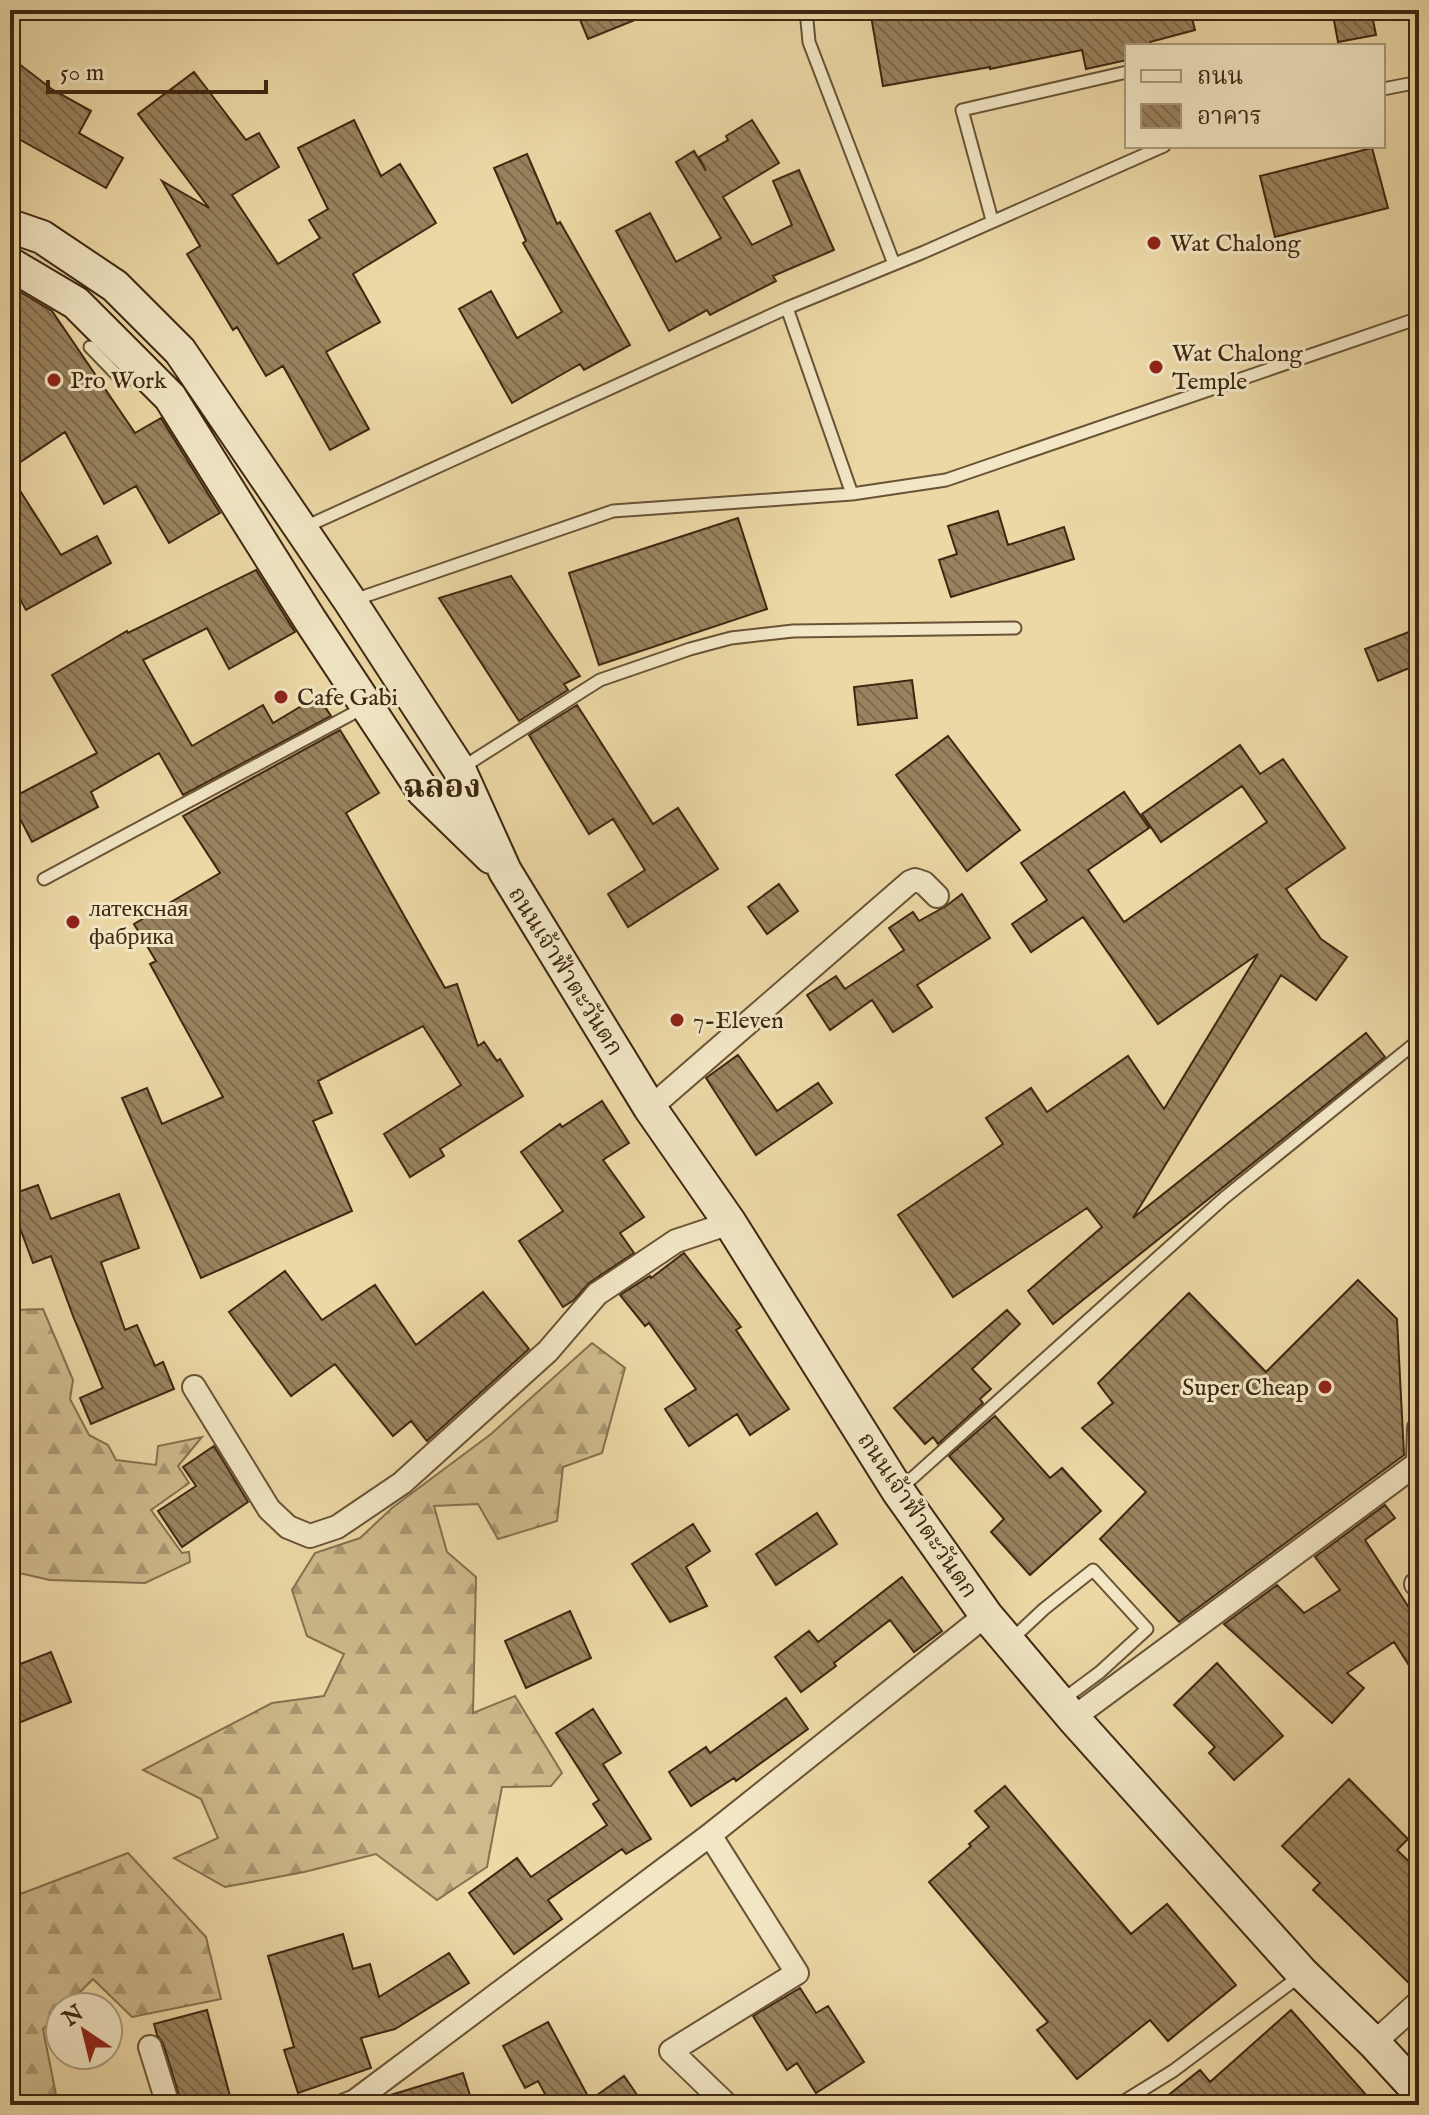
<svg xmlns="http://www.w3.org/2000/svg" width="1429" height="2115" viewBox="0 0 1429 2115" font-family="'IM FELL English','Noto Serif Thai',serif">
  <defs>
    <pattern id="forest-firs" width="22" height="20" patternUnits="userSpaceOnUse" patternTransform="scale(2)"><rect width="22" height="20" fill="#ceba8c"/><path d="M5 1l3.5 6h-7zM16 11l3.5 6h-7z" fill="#a99771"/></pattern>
    <pattern id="building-back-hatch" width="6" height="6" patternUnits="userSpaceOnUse" patternTransform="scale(2)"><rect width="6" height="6" fill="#98835e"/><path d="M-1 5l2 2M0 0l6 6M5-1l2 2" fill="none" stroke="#7d6b4c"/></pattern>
  </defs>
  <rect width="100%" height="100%" fill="#ebd8a5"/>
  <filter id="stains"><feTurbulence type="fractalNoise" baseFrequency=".0025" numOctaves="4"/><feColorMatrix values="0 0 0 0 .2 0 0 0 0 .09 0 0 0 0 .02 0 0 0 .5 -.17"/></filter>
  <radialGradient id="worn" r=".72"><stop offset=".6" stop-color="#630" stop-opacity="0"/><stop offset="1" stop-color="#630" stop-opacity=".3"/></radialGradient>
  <path fill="url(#forest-firs)" stroke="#86704e" stroke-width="2" d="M 43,1309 L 73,1380 L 70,1399 L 89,1435 L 108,1445 L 116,1460 L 156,1465 L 158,1446 L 202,1437 L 178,1466 L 189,1483 L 151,1510 L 182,1553 L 189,1552 L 190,1562 L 145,1583 L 50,1580 L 10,1571 L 10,1326 L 15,1310 Z
    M 592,1343 L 625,1368 L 602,1453 L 563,1467 L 557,1521 L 498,1539 L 478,1504 L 434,1506 L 447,1552 L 476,1577 L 473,1713 L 515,1696 L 562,1773 L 551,1786 L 502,1787 L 487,1867 L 437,1900 L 376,1854 L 304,1872 L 225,1887 L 174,1858 L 218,1838 L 201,1799 L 143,1770 L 272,1703 L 324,1696 L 344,1654 L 307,1636 L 292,1590 L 315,1553 L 360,1538 L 392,1508 L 491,1434 Z
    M 128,1853 L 206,1937 L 221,1999 L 132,2017 L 93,1979 L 65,2007 L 60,2007 L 60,2012 L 43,2029 L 58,2105 L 10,2105 L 10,1898 Z"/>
  <path fill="url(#building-back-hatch)" stroke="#3e2711" stroke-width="2" d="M 576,10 L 657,10 L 657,11 L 588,39 Z
    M 870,10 L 1190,10 L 1195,30 L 1150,42 L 1151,46 L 1127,46 L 1127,60 L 1086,69 L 1082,50 L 990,69 L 990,67 L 883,86 Z
    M 1332,10 L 1371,10 L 1376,35 L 1338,42 Z
    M 10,57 L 53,90 L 91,111 L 79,133 L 123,158 L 106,188 L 10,134 Z
    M 194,72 L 246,140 L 259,133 L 279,167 L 232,195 L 278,264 L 320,238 L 309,220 L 328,209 L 298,148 L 354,120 L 381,176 L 400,164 L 436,223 L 353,274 L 380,322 L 326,352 L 369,429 L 330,450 L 283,366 L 266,376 L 237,327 L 233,330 L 187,254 L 200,246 L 162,181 L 209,208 L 138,114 Z
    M 752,120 L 779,163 L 723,197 L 752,245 L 792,225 L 773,181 L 799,170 L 834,250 L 773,276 L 776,281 L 710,315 L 707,310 L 669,331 L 616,231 L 650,213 L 676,262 L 721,238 L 676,162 L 694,151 L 706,171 L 699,157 L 728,140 L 726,136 Z
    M 1372,148 L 1388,208 L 1275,237 L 1260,176 Z
    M 527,154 L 557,224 L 560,222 L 630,345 L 584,370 L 580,364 L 512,403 L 459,309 L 491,291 L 517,338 L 562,312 L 523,243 L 526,241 L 494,168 Z
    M 10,286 L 52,311 L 135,433 L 161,418 L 220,513 L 169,543 L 136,486 L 104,504 L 65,432 L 10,469 Z
    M 10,475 L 61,555 L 97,536 L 111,563 L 26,610 L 10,581 Z
    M 998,511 L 1008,545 L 1064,527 L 1074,559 L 951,597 L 939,560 L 957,554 L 948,526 Z
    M 738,518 L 767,609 L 599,665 L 569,573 Z
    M 256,570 L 295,632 L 229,669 L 207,628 L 143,660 L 192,746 L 263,705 L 273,723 L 318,696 L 331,716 L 183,795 L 159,753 L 91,792 L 98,807 L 32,842 L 10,799 L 97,753 L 52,675 L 127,631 L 128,633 Z
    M 511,576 L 580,676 L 564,684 L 568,690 L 519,721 L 439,598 Z
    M 1419,628 L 1419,664 L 1378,681 L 1365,649 Z
    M 912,680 L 917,718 L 858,725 L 854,687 Z
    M 577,705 L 653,824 L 678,808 L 718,869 L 628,927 L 608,894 L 645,870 L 613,819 L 589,834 L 529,735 Z
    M 340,730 L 379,793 L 346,813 L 445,988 L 457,984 L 478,1046 L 484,1042 L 497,1061 L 500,1059 L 523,1096 L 440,1149 L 444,1156 L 410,1177 L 384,1134 L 461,1085 L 423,1026 L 318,1081 L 332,1113 L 313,1121 L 352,1211 L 201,1278 L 122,1098 L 147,1088 L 162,1124 L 223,1097 L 150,964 L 156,961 L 134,924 L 220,873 L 183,816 Z
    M 948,736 L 1020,830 L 967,871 L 896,775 Z
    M 1240,745 L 1260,774 L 1283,759 L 1345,848 L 1286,889 L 1321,939 L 1347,957 L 1316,1000 L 1281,975 L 1133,1218 L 1366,1033 L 1385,1057 L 1053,1324 L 1028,1291 L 1102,1227 L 1087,1208 L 953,1297 L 898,1215 L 1003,1144 L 986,1118 L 1031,1088 L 1047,1112 L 1128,1056 L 1164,1109 L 1258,954 L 1158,1024 L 1083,917 L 1031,952 L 1012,924 L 1047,900 L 1021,863 L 1124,792 L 1149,828 L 1088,870 L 1124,922 L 1267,822 L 1242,786 L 1161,842 L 1142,814 Z
    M 779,884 L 798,911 L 767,934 L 748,907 Z
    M 962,894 L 990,938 L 917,985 L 932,1007 L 893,1032 L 872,1000 L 830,1030 L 807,995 L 836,976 L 845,989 L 904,950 L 889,928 L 913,912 L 919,921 L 946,906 Z
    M 738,1055 L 777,1111 L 818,1083 L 832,1103 L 756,1155 L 706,1078 Z
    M 602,1101 L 629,1143 L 603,1160 L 644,1217 L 620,1233 L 634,1253 L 589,1283 L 574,1300 L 563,1307 L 519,1241 L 563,1211 L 521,1152 L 560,1124 L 562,1127 Z
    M 38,1185 L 51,1219 L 119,1194 L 139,1248 L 101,1262 L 125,1330 L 137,1325 L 155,1366 L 163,1362 L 174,1389 L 91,1424 L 80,1398 L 103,1388 L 73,1316 L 51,1256 L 33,1263 L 10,1201 L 10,1195 Z
    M 684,1253 L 741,1327 L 736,1330 L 789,1409 L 750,1435 L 737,1414 L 689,1446 L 665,1409 L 696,1389 L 649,1323 L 645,1326 L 620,1295 L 650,1276 L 651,1278 Z
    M 285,1271 L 322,1320 L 375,1285 L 416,1345 L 483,1292 L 529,1349 L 427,1441 L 411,1421 L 393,1436 L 335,1364 L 291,1396 L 229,1312 Z
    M 1358,1280 L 1397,1319 L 1404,1455 L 1179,1622 L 1100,1539 L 1146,1492 L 1082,1428 L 1113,1403 L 1098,1383 L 1189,1293 L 1266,1372 Z
    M 1007,1310 L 1020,1324 L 972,1369 L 991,1389 L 980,1399 L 983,1403 L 938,1444 L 933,1437 L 925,1444 L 894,1408 Z
    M 995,1416 L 1050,1478 L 1062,1468 L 1101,1511 L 1030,1575 L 991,1532 L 1004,1519 L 949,1456 Z
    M 214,1446 L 248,1502 L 182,1547 L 158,1511 L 196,1486 L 183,1467 Z
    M 1385,1505 L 1395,1518 L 1365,1540 L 1419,1623 L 1419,1681 L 1394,1642 L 1347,1673 L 1364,1688 L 1332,1723 L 1224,1624 L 1277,1585 L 1304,1613 L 1340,1590 L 1315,1557 Z
    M 817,1513 L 837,1544 L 776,1585 L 756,1554 Z
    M 693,1524 L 710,1551 L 686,1567 L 707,1606 L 670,1622 L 632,1564 Z
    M 902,1577 L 942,1631 L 914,1652 L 890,1620 L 834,1663 L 836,1666 L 801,1692 L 775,1657 L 809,1631 L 818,1642 Z
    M 570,1611 L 591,1658 L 526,1688 L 505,1641 Z
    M 51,1652 L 71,1702 L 16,1724 L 10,1709 L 10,1668 Z
    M 1217,1663 L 1283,1736 L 1234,1780 L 1209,1753 L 1215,1747 L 1174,1705 Z
    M 786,1698 L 808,1729 L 736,1781 L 734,1778 L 691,1806 L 669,1772 L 706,1747 L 710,1753 Z
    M 593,1709 L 621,1753 L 603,1764 L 651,1839 L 626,1854 L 622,1849 L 548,1900 L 562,1919 L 514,1954 L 469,1893 L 517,1858 L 531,1877 L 607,1825 L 593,1804 L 599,1800 L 556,1733 Z
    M 1349,1779 L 1408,1839 L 1397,1850 L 1419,1871 L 1419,1988 L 1415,1989 L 1313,1890 L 1320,1883 L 1282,1846 Z
    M 1005,1786 L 1131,1934 L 1167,1904 L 1236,1985 L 1168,2041 L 1150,2020 L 1077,2079 L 1037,2030 L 1048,2022 L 929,1882 L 971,1846 L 969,1844 L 989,1827 L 975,1811 Z
    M 343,1934 L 353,1969 L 370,1964 L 379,1997 L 449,1953 L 469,1983 L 395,2029 L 361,2038 L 371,2068 L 298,2093 L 284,2050 L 294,2047 L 268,1956 Z
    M 800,1988 L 816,2013 L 828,2006 L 864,2062 L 816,2093 L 797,2063 L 787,2070 L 753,2016 Z
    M 207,2010 L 230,2096 L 196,2105 L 182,2105 L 163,2043 L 157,2035 L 154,2024 Z
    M 1291,2010 L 1375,2105 L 1156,2105 L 1200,2070 L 1210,2082 Z
    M 548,2022 L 590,2100 L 624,2076 L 644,2105 L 551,2105 L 538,2081 L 525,2088 L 503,2046 Z
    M 463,2073 L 473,2105 L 377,2105 L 377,2102 L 384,2097 Z"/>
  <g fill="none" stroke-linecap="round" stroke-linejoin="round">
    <defs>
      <path id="service" d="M 806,10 L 809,42 L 894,264
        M 1383,89 L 1419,82
        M 992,220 L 962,110 L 1127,72
        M 787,308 L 852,494
        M 90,347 L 122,380 L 144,376
        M 305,527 L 787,308 L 924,252 L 1164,146
        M 351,601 L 613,511 L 852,494 L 946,480 L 1419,318
        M 460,769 L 600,680 L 690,649 L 731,638 L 793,631 L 1015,628
        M 44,879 L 363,708
        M 899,1490 L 1224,1198 L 1419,1040
        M 1012,1639 L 1044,1609 L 1093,1570 L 1147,1629 L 1100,1672 L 1061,1701
        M 1118,2105 L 1173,2071 L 1300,1976"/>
      <path id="minor" d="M 650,1108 L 910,882 L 915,880 L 924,883 L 937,896
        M 194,1387 L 269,1509 L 288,1527 L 310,1536 L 337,1527 L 402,1483 L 548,1351 L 597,1294 L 676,1241 L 730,1223
        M 1416,1584 L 1419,1583
        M 1073,1718 L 1418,1463 L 1419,1428
        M 710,1835 L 797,1973 L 671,2051 L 727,2105
        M 1374,2043 L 1419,2002
        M 150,2047 L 168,2105
        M 345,2105 L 355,2101 L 710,1835 L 986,1615"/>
      <path id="secondary" d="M 10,226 L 42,237 L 115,286 L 180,351 L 350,601 L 459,769 L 505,871 L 650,1108 L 730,1223 L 898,1491 L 986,1615 L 1073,1718 L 1303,1974 L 1374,2043 L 1419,2092
        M 10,264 L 76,303 L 170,397 L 310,620 L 423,791 L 491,857"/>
    </defs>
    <use href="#service" stroke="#695336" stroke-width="15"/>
    <use href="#minor" stroke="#695336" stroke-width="26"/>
    <use href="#secondary" stroke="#3e2711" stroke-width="36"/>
    <use href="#service" stroke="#f2e6c4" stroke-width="11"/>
    <use href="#minor" stroke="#f2e6c4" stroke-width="22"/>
    <use href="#secondary" stroke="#f2e6c4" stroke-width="32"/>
  </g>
  <g fill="#8f2418" stroke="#f2e6c4" stroke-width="3">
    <circle cx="1154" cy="243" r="8"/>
    <circle cx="1156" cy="367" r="8"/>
    <circle cx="54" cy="380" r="8"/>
    <circle cx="281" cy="697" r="8"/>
    <circle cx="73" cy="922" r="8"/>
    <circle cx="677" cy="1020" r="8"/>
    <circle cx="1325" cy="1387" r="8"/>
  </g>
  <g text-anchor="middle" stroke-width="6" stroke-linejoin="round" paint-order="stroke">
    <g font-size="24" fill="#3e2711" stroke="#f2e6c4" text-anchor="start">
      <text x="1170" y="251">Wat Chalong</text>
      <text x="1172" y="361">Wat Chalong<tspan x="1172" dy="28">Temple</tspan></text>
      <text x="70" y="388">Pro Work</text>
      <text x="297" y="705">Cafe Gabi</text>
      <text x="89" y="916">латексная<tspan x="89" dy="28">фабрика</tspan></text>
      <text x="693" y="1028">7-Eleven</text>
      <text x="1309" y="1395" text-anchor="end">Super Cheap</text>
    </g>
    <g font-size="24" fill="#3e2711" stroke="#f2e6c4">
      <text transform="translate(566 971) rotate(58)" y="8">ถนนเจ้าฟ้าตะวันตก</text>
      <text transform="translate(918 1515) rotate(56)" y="8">ถนนเจ้าฟ้าตะวันตก</text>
    </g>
    <g font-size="32" font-weight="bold" fill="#3e2711" stroke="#f2e6c4">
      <text x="442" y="797">ฉลอง</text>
    </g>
  </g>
  <rect width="1429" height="2115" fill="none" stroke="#ebd8a5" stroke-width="40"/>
  <rect x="12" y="12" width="1405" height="2091" fill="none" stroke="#3e2711" stroke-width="4"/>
  <rect x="20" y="20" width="1389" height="2075" fill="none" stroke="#3e2711" stroke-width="2"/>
  <rect x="1125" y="44" width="260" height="104" fill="#f2e6c4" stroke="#aa9a7c" stroke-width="2"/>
  <rect x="1141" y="70" width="40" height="12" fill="#f2e6c4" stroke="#aa9a7c" stroke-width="2"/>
  <text x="1197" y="84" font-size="24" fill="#3e2711">ถนน</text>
  <rect x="1141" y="104" width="40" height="24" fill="url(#building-back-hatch)" stroke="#aa9a7c" stroke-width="2"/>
  <text x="1197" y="124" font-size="24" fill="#3e2711">อาคาร</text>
  <g transform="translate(84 2031) rotate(325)"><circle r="38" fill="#f2e6c4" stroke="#aa9a7c" stroke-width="2"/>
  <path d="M0-6L14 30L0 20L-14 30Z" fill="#8f2418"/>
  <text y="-12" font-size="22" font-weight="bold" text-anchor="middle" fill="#3e2711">N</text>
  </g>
  <path d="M48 80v12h218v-12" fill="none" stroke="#3e2711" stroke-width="4"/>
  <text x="60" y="80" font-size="24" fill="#3e2711" stroke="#f2e6c4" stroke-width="6" paint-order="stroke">50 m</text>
  <rect width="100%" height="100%" filter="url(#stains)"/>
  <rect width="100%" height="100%" fill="url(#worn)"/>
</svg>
